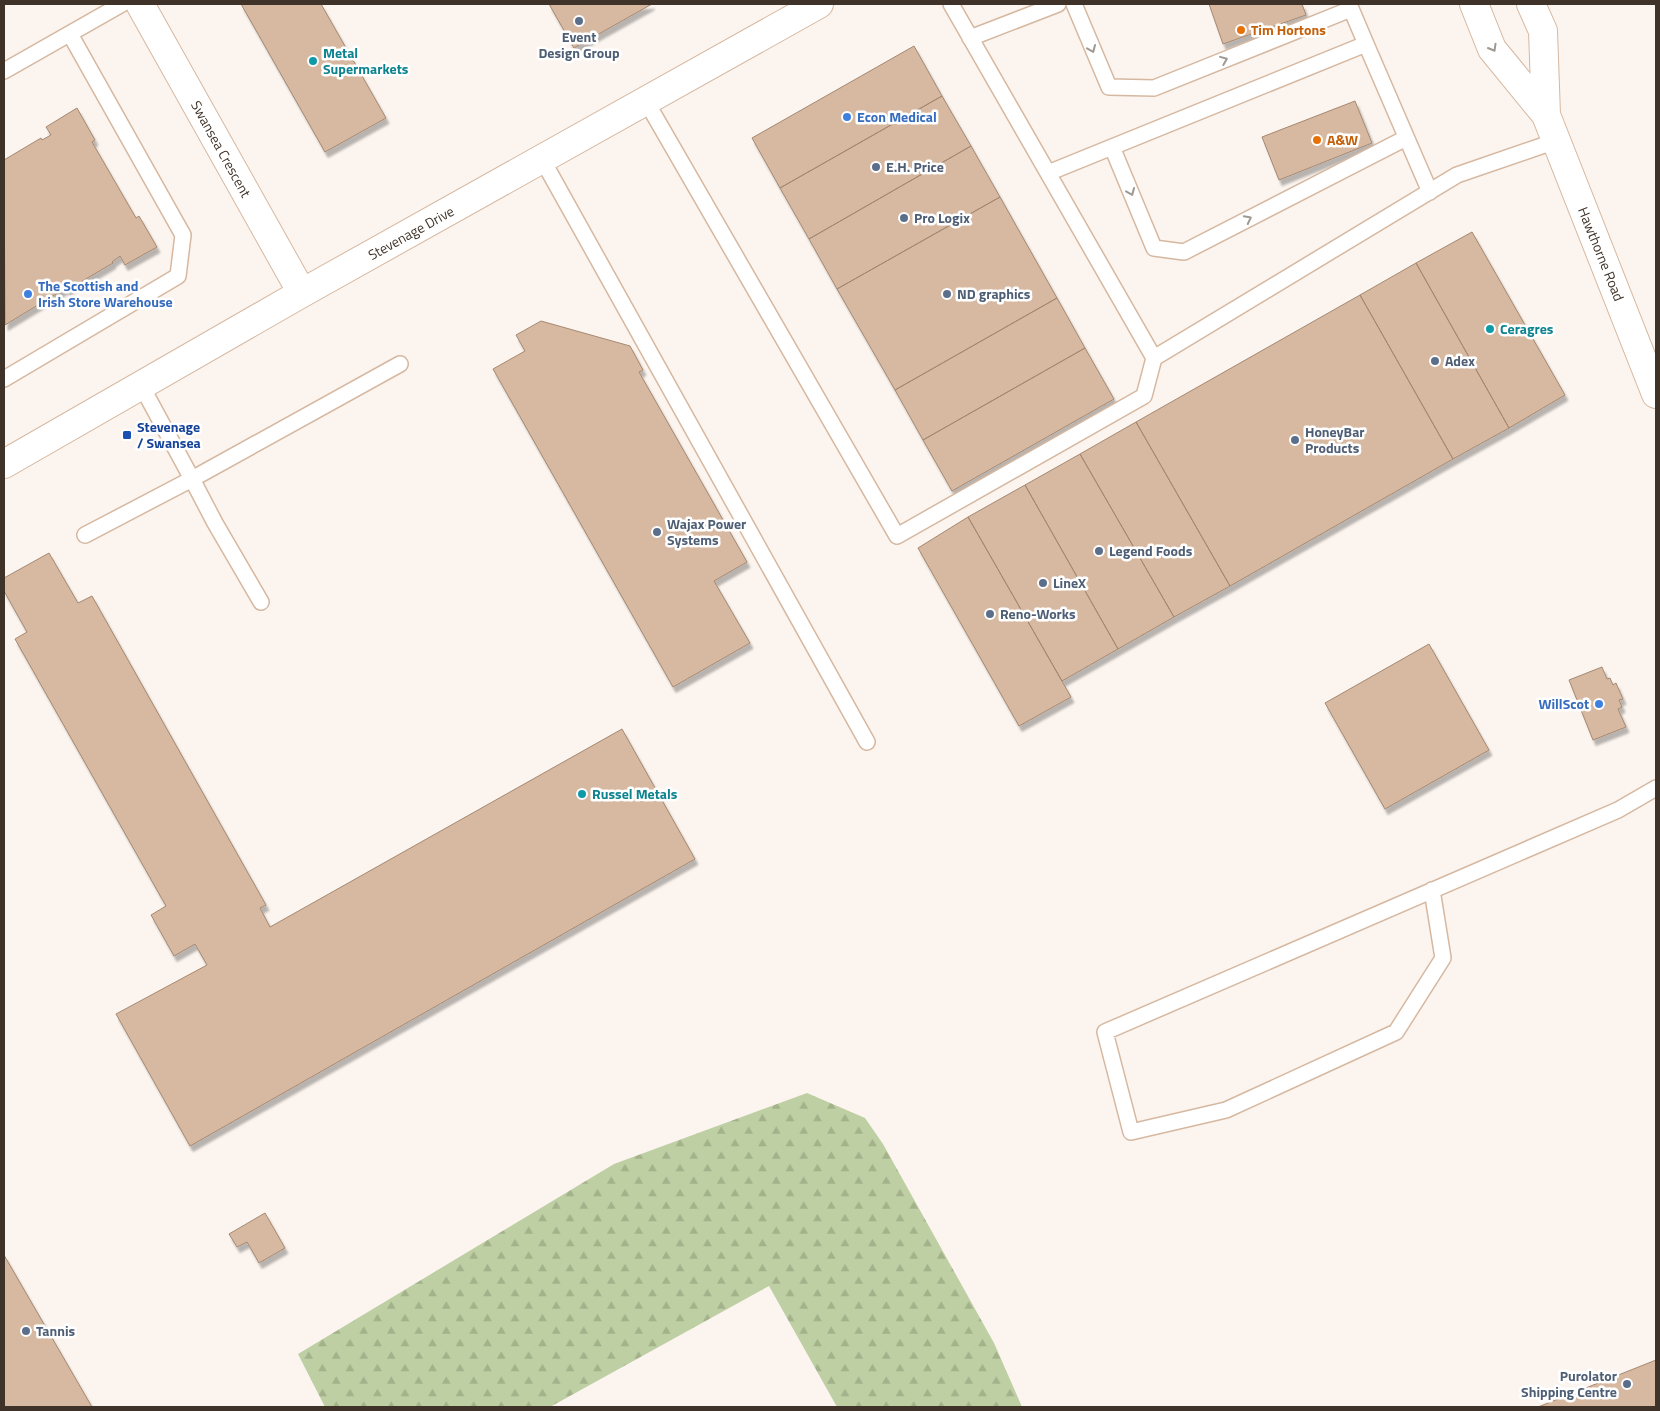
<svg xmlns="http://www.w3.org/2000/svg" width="1660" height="1411" viewBox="0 0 1660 1411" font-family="'Titillium Web',sans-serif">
  <defs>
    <pattern id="forest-firs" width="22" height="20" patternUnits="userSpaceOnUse" patternTransform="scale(1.25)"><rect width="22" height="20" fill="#becfa3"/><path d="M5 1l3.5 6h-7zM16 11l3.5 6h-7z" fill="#a4b28c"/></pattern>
    <filter id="shadow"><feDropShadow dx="3" dy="5.5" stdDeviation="1" flood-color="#0004"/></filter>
  </defs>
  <rect width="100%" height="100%" fill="#fbf4ef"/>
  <path fill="url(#forest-firs)" d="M 807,1093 L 865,1118 L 883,1144 L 994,1343 L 1022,1407 L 837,1407 L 769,1286 L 550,1407 L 325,1407 L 298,1354 L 614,1164 Z"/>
  <path fill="#d7b9a1" stroke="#a58871" filter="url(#shadow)" d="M 241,4 L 321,4 L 386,118 L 325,152 Z
    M 549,4 L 652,4 L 574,48 Z
    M 1209,4 L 1302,4 L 1306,15 L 1223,44 Z
    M 914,46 L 942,96 L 780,188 L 752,138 Z
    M 942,96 L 971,146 L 809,239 L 780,188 Z
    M 1355,101 L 1372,143 L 1279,180 L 1262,137 Z
    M 77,108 L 95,140 L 92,142 L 136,218 L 139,216 L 157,247 L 125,265 L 120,256 L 112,262 L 113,263 L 67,290 L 66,288 L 5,325 L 4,160 L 41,138 L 42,140 L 51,135 L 46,127 Z
    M 971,146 L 1000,197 L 837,289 L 809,239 Z
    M 1000,197 L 1057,298 L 895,390 L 837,289 Z
    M 1472,232 L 1565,395 L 1509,428 L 1416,263 Z
    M 1416,263 L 1509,428 L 1453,459 L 1360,295 Z
    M 1360,295 L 1453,459 L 1230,586 L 1136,422 Z
    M 1057,298 L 1085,348 L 923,440 L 895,390 Z
    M 541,321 L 630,346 L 643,370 L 639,372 L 747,562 L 714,581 L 750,643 L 673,687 L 493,369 L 525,351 L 516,335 Z
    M 1085,348 L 1114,399 L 952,491 L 923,440 Z
    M 1136,422 L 1230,586 L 1174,617 L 1080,454 Z
    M 1080,454 L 1174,617 L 1118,649 L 1025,485 Z
    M 1025,485 L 1118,649 L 1062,681 L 968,517 Z
    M 968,517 L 1071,697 L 1019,726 L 918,548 Z
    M 49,553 L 78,603 L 92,596 L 266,905 L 260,908 L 270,927 L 622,729 L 695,859 L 190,1146 L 116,1014 L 207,965 L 195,944 L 174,956 L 151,915 L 166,906 L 15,639 L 27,632 L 4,591 L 4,578 Z
    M 1429,644 L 1489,750 L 1385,809 L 1325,703 Z
    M 1602,667 L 1607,679 L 1610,678 L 1613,685 L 1616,683 L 1623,699 L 1619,700 L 1622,707 L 1618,709 L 1626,727 L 1593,740 L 1569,680 Z
    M 265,1213 L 285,1248 L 259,1263 L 247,1242 L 237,1247 L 229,1234 Z
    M 4,1255 L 92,1407 L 4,1407 Z
    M 1656,1360 L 1656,1407 L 1538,1407 Z"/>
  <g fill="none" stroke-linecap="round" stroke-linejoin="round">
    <defs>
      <path id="service" d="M 951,4 L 1154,358
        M 1074,4 L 1109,87 L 1154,88 L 1351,9
        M 1349,4 L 1366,44
        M 970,38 L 1058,4
        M 4,71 L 122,4
        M 646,101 L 897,536 L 1144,396 L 1154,358 L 1457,175 L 1556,141
        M 1112,147 L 1154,248 L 1184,252 L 1406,138
        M 542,159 L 867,742
        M 1048,173 L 1366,44 L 1430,192
        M 4,379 L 178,276 L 183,235 L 70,34
        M 85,535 L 192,479 L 141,385
        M 261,602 L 215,523 L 192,479 L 400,364
        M 1432,890 L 1443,958 L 1396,1032 L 1226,1110 L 1131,1132 L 1105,1032 L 1618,810 L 1656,788"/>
      <path id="minor" d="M 140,4 L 302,293
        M 4,464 L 302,293 L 819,4"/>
      <path id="secondary" d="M 1474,4 L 1492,49 L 1546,115 L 1656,394
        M 1531,4 L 1543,31 L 1546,115"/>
    </defs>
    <use href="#service" stroke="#d6b8a0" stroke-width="18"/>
    <use href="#minor" stroke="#d6b8a0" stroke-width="30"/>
    <use href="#secondary" stroke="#d6b8a0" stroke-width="30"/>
    <use href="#service" stroke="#fff" stroke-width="15"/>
    <use href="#minor" stroke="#fff" stroke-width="28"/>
    <use href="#secondary" stroke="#fff" stroke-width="28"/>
  </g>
  <defs><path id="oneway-chevron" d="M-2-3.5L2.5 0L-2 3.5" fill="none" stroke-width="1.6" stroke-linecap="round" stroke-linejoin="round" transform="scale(1.25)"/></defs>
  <g stroke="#9f9994">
    <use href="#oneway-chevron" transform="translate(1493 48) rotate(60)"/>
    <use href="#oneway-chevron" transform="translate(1092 49) rotate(67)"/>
    <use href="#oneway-chevron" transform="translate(1224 60) rotate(-22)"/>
    <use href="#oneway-chevron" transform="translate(1131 192) rotate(67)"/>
    <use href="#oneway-chevron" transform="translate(1248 219) rotate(-27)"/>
  </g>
  <g fill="#5c6f8a" stroke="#fff" stroke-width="2">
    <circle cx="579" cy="21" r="5"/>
    <circle cx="876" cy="167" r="5"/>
    <circle cx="904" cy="218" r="5"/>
    <circle cx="947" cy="294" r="5"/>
    <circle cx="1435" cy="361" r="5"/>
    <circle cx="1295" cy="440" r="5"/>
    <circle cx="657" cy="532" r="5"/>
    <circle cx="1099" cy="551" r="5"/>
    <circle cx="1043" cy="583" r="5"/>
    <circle cx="990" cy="614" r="5"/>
    <circle cx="26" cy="1331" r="5"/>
    <circle cx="1627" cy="1384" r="5"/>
  </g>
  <g fill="#e8710a" stroke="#fff" stroke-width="2">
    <circle cx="1241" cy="30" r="5"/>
    <circle cx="1317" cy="140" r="5"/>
  </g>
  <g fill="#0f9aa8" stroke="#fff" stroke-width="2">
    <circle cx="313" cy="61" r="5"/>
    <circle cx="1490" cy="329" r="5"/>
    <circle cx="582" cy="794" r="5"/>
  </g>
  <g fill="#3f7fe0" stroke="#fff" stroke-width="2">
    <circle cx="847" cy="117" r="5"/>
    <circle cx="28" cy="294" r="5"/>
    <circle cx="1599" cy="704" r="5"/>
  </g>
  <rect fill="#1a4fb4" stroke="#fff" stroke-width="2" x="122" y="430" width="10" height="10" rx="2.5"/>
  <g text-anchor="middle" stroke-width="5" stroke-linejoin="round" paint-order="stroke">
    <g font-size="14" font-weight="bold" fill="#c56008" stroke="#fff" text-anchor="start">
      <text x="1251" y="35">Tim Hortons</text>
      <text x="1327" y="145">A&amp;W</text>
    </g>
    <g font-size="14" font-weight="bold" fill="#4e5e75" stroke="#fff" text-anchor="start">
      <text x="579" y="42" text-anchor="middle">Event<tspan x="579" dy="16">Design Group</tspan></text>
      <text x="886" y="172">E.H. Price</text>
      <text x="914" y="223">Pro Logix</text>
      <text x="957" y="299">ND graphics</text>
      <text x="1445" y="366">Adex</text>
      <text x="1305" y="437">HoneyBar<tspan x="1305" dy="16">Products</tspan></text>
      <text x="667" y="529">Wajax Power<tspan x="667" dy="16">Systems</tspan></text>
      <text x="1109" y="556">Legend Foods</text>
      <text x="1053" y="588">LineX</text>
      <text x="1000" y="619">Reno-Works</text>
      <text x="36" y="1336">Tannis</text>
      <text x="1617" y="1381" text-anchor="end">Purolator<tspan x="1617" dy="16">Shipping Centre</tspan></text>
    </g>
    <g font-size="14" font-weight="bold" fill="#0d838f" stroke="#fff" text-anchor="start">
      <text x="323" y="58">Metal<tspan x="323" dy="16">Supermarkets</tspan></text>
      <text x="1500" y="334">Ceragres</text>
      <text x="592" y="799">Russel Metals</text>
    </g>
    <g font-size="14" font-weight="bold" fill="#366cbe" stroke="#fff" text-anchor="start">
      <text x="857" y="122">Econ Medical</text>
      <text x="38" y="291">The Scottish and<tspan x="38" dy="16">Irish Store Warehouse</tspan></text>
      <text x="1589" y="709" text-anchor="end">WillScot</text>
    </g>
    <g font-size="14" fill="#3f3329" stroke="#fff">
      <text transform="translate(221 149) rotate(61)" y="5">Swansea Crescent</text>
      <text transform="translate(411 233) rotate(-29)" y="5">Stevenage Drive</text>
      <text transform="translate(1601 254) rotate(68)" y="5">Hawthorne Road</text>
    </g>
    <g font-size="14" font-weight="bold" fill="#164399" stroke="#fff" text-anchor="start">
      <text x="137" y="432">Stevenage<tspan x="137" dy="16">/ Swansea</tspan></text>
    </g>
  </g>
  <rect width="1660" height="1411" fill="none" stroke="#3f3329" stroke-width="10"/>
</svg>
